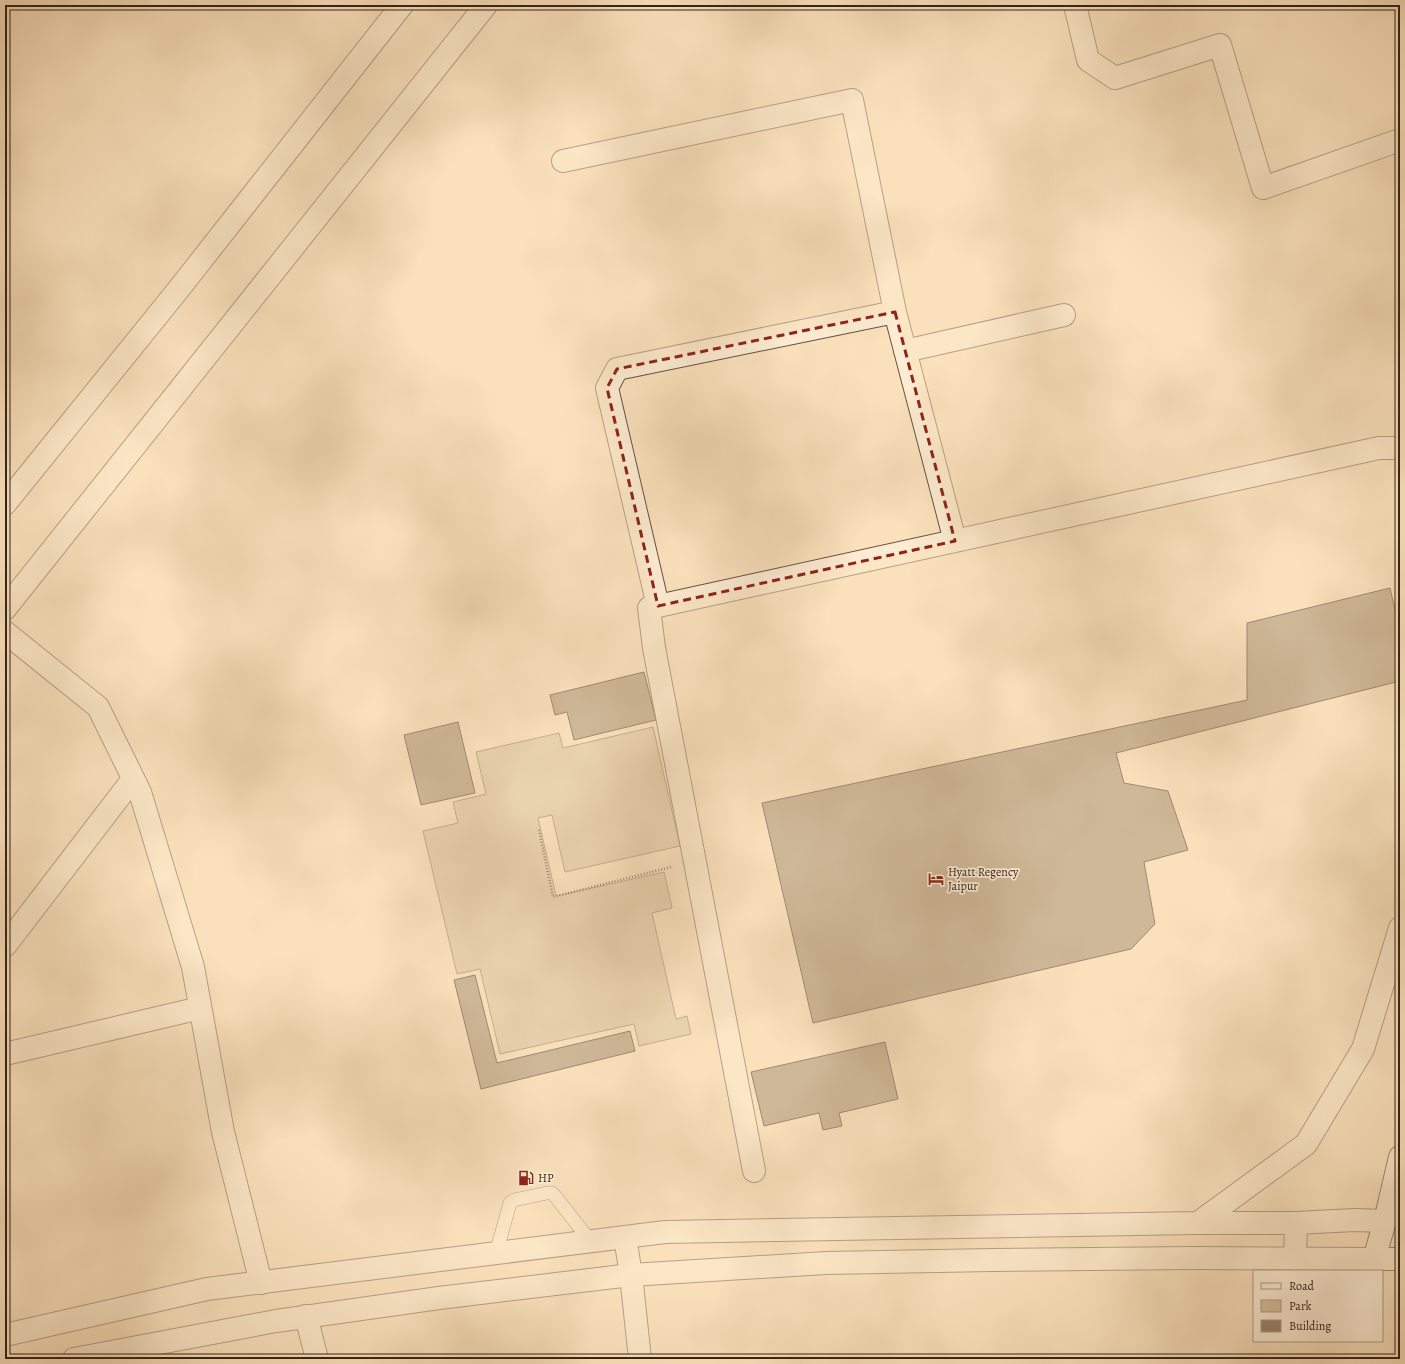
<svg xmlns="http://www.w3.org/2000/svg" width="1405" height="1364" viewBox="0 0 1405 1364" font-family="Alegreya,serif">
  <rect width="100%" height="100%" fill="#fae1bc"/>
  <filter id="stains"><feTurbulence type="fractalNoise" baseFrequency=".005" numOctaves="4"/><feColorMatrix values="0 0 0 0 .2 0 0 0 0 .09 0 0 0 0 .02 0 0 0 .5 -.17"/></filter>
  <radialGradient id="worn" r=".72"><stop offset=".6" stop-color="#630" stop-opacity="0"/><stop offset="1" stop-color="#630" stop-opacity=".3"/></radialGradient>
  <path fill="#d8c1a0" stroke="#86725c" d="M 653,727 L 680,846 L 565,872 L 552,815 L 538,818 L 556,896 L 664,872 L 672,908 L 652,913 L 676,1019 L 687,1016 L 691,1034 L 639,1046 L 634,1024 L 500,1054 L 480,969 L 457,974 L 423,831 L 458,823 L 453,802 L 486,794 L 476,752 L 559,733 L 563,748 Z"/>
  <path fill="#9b856d" stroke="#342217" d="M 1390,588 L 1400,632 L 1400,681 L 1116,753 L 1124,783 L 1168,791 L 1188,850 L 1144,862 L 1155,924 L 1131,949 L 813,1023 L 762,803 L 1247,700 L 1247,623 Z
    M 644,672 L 656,720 L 574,740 L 567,712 L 555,715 L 550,695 Z
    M 458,722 L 475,793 L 421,805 L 404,735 Z
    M 475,975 L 497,1063 L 630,1031 L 635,1051 L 481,1089 L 454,980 Z
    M 885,1042 L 898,1099 L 839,1113 L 842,1126 L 823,1130 L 819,1113 L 764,1126 L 751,1072 Z"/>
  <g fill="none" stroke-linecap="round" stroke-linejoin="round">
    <defs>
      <path id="service" d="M 496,1253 L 510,1203 L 514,1200 L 547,1193 L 552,1193 L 555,1196 L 591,1242"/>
      <path id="minor" d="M 1075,5 L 1088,60 L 1115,78 L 1220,45 L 1263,188 L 1400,140
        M 563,161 L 852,100 L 895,312
        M 905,351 L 1064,315
        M 5,504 L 178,290 L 402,5
        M 658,606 L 607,388 L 617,369 L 895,312 L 955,541
        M 5,609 L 486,5
        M 5,632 L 98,707 L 140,792 L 193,967 L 223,1132 L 261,1283
        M 5,946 L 133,779
        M 5,1054 L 200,1008
        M 754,1171 L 654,648 L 649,608 L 1379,448 L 1400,448
        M 625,1237 L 631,1275 L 640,1359
        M 306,1316 L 317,1359"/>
      <path id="tertiary" d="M 1198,1223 L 1306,1144 L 1363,1049 L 1400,928
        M 1295,1259 L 1296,1223
        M 5,1335 L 207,1289 L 665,1232 L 1198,1223 L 1296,1223 L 1355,1220 L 1385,1221
        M 74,1359 L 276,1321 L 439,1298 L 631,1275 L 826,1263 L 992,1260 L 1193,1258 L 1374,1259"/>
      <path id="secondary" d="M 1400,1157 L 1385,1221 L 1374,1259 L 1400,1259"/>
    </defs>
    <use href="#service" stroke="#665240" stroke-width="14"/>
    <use href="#minor" stroke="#665240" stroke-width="24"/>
    <use href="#tertiary" stroke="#665240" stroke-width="24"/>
    <use href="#secondary" stroke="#342217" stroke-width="24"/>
    <path stroke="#342217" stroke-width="2.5" stroke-dasharray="1 2" stroke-linecap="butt" d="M 539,830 L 553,897 L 671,867"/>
    <use href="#service" stroke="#fcecd3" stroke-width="13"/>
    <use href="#minor" stroke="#fcecd3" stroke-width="22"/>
    <use href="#tertiary" stroke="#fcecd3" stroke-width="22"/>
    <use href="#secondary" stroke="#fcecd3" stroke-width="22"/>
  </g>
  <path d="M0 0H1405V1364H0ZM 895,312 L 955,541 L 658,606 L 607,388 L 617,369 Z" fill="#fae1bc" fill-opacity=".55" fill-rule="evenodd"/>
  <path fill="none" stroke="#8f2418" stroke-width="3" stroke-dasharray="8 5" stroke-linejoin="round" d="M 895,312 L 955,541 L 658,606 L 607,388 L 617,369 Z"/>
  <defs>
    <symbol id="hotel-bare" viewBox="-9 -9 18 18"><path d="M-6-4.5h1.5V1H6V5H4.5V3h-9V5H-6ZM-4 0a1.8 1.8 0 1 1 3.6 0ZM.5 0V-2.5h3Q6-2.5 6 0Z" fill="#8f2418" stroke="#fcecd3" stroke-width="2.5" paint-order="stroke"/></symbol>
    <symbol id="fuel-bare" viewBox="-9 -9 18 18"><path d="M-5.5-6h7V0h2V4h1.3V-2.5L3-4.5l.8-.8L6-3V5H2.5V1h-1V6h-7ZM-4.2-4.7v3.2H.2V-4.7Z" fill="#8f2418" stroke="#fcecd3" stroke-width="2.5" paint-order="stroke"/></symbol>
  </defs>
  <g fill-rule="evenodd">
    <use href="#hotel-bare" x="925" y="868" width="22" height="22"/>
    <use href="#fuel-bare" x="515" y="1167" width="22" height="22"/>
  </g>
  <g text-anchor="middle" stroke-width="3.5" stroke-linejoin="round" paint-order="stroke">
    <g font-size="12" fill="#342217" stroke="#fcecd3" text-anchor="start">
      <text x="948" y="876">Hyatt Regency<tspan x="948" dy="14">Jaipur</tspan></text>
      <text x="538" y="1182">HP</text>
    </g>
  </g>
  <rect width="1405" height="1364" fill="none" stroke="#fae1bc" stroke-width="20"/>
  <rect x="6" y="6" width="1393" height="1352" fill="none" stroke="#342217" stroke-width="2"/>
  <rect x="10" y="10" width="1385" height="1344" fill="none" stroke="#342217"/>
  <rect x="1253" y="1270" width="130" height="72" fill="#fcecd3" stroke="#ac9b88"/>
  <rect x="1261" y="1283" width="20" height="6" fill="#fcecd3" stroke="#ac9b88"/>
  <text x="1289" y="1290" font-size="12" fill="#342217">Road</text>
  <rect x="1261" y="1300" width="20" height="12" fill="#d8c1a0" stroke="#ac9b88"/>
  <text x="1289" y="1310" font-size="12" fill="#342217">Park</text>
  <rect x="1261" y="1320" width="20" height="12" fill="#9b856d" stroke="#ac9b88"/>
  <text x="1289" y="1330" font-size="12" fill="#342217">Building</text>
  <rect width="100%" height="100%" filter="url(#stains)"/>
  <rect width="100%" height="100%" fill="url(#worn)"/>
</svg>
